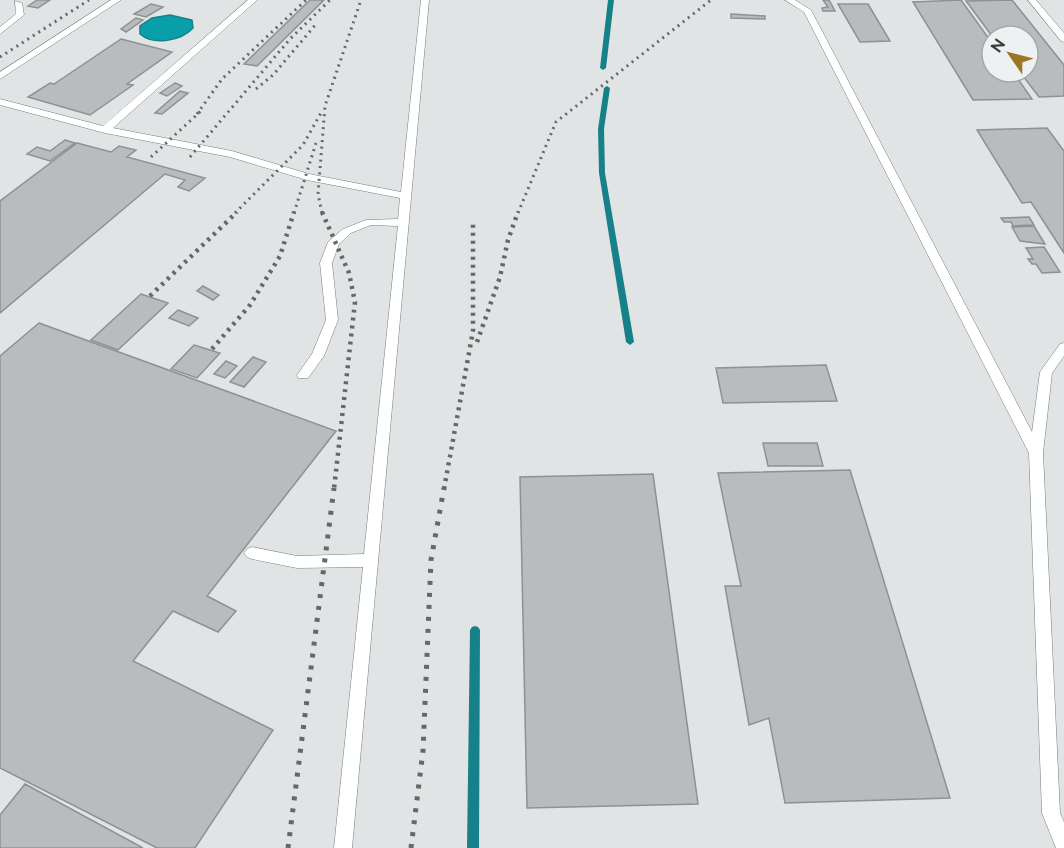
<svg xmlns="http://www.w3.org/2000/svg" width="1064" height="848" viewBox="0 0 1064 848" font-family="Raleway,sans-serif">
  <rect width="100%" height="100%" fill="#e0e4e4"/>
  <path fill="#089fab" stroke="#178189" stroke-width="1.5" d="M 170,15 L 192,20 L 193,28 C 181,41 154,46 140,34 L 140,26 L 152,18 Z"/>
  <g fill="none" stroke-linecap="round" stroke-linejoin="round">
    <path fill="#178189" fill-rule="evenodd" d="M 608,0 L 614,0 L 606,68 L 603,70 L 600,68 Z
      M 607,86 L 610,88 L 604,129 L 605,173 L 634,342 L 630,345 L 626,342 L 599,173 L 598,129 L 604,88 Z
      M 475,626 L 478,627 L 480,630 L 479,848 L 467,848 L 470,630 L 472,627 Z"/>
  </g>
  <path fill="#b8bcbc" stroke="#8d9191" stroke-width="1.5" d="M 37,0 L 50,0 L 38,8 L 28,6 Z
    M 310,0 L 324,0 L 257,66 L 244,64 Z
    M 823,0 L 829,0 L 835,11 L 823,11 L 822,8 L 828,7 Z
    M 961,0 L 992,43 L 992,72 L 1013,72 L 1032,99 L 973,100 L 913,2 Z
    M 1012,0 L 1064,65 L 1064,96 L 1039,97 L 1020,72 L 1028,72 L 1028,36 L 992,36 L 966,1 Z
    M 151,4 L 163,7 L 146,17 L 134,14 Z
    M 838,4 L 868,4 L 890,41 L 860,42 Z
    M 731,14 L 765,16 L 765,19 L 731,18 Z
    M 136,18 L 143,20 L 126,32 L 121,29 Z
    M 121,39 L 172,52 L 127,84 L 133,85 L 90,115 L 28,97 L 50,83 L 54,84 Z
    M 175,83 L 182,86 L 167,96 L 160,93 Z
    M 180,91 L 188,93 L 162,114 L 155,113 Z
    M 1047,128 L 1064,151 L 1064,253 L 1031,202 L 1022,203 L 977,130 Z
    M 65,140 L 75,143 L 50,161 L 27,154 L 37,147 L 50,151 Z
    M 77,143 L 111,152 L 119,146 L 136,150 L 127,157 L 205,178 L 189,191 L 178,187 L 185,180 L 165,174 L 0,313 L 0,201 Z
    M 1029,217 L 1034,225 L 1013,226 L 1011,222 L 1004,222 L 1001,218 Z
    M 1034,226 L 1045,244 L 1020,241 L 1012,227 Z
    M 1044,247 L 1060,272 L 1042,273 L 1036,264 L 1032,264 L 1028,259 L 1033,259 L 1026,248 Z
    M 203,286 L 219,295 L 213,300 L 197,291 Z
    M 141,294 L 168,303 L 118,350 L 91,340 Z
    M 178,310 L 198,318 L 189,326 L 169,318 Z
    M 39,323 L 336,431 L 207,596 L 236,611 L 218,632 L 173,611 L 133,661 L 273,730 L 195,848 L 157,848 L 0,768 L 0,356 Z
    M 194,345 L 220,353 L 197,378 L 171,369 Z
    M 253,357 L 266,362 L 244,387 L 230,382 Z
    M 226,361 L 237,366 L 225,378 L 214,374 Z
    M 826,365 L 837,401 L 723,403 L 716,368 Z
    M 763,443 L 817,443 L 823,466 L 768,466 Z
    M 850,470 L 950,798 L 785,803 L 769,718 L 749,725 L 725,586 L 741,586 L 718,473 Z
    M 653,474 L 698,804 L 527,808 L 520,477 Z
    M 25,784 L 143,848 L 0,848 L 0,815 Z"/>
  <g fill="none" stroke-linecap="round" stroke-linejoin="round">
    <defs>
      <path id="service" d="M 111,0 L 121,0 L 0,79 L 0,72 Z
        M 248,0 L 257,0 L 113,128 L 232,151 L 309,174 L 401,192 L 421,0 L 429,0 L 352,848 L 334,848 L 363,567 L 297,568 L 252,559 L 247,557 L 244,553 L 247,549 L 252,547 L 297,556 L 364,554 L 398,226 L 371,225 L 351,233 L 339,244 L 332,263 L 338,320 L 324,356 L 308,378 L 298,378 L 297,375 L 312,354 L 326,320 L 320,263 L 328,242 L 343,229 L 366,220 L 398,219 L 400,198 L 307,180 L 230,157 L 105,133 L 0,105 L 0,99 L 103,126 Z
        M 785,0 L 795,0 L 811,10 L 1032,432 L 1040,372 L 1060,344 L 1064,343 L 1064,356 L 1052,373 L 1043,453 L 1060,813 L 1064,822 L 1064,848 L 1056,848 L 1042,813 L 1029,453 L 804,12 Z
        M 1028,0 L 1036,0 L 1064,33 L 1064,42 L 1061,41 Z
        M 15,1 L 22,3 L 24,15 L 0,34 L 0,27 L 16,14 Z"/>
    </defs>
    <use href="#service" stroke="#797c7d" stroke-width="1"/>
    <use href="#service" fill="#fff" fill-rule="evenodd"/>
    <path stroke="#666868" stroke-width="3" stroke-dasharray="2 4.5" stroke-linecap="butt" d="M 0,57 L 89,0
      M 256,89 L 273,75 L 317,23
      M 197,114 L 222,79 L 306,0
      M 151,157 L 202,110
      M 190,157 L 290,39 L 330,0
      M 235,213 L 303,145 L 322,111
      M 294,213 L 316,143
      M 322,213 L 318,194 L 325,106 L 361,0
      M 518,213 L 556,122 L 711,0"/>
    <path stroke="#666868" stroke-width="4.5" stroke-dasharray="3 5" stroke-linecap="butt" d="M 322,212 L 349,273 L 355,302 L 334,489
      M 150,296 L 237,212
      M 477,342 L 500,277 L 508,240 L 518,212
      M 212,349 L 250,305 L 280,256 L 294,212
      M 444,489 L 473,331 L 473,224"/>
    <path stroke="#666868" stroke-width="5" stroke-dasharray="4 8" stroke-linecap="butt" d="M 288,848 L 334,488
      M 411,848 L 423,751 L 431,560 L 444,488"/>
  </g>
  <g transform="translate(1010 54) rotate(305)"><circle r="28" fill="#edf1f1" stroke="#a5a8a8" stroke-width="1.5"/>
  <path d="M0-4.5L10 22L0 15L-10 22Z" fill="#9e7523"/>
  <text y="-9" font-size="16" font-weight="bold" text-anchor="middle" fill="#393a3a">N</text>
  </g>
</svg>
